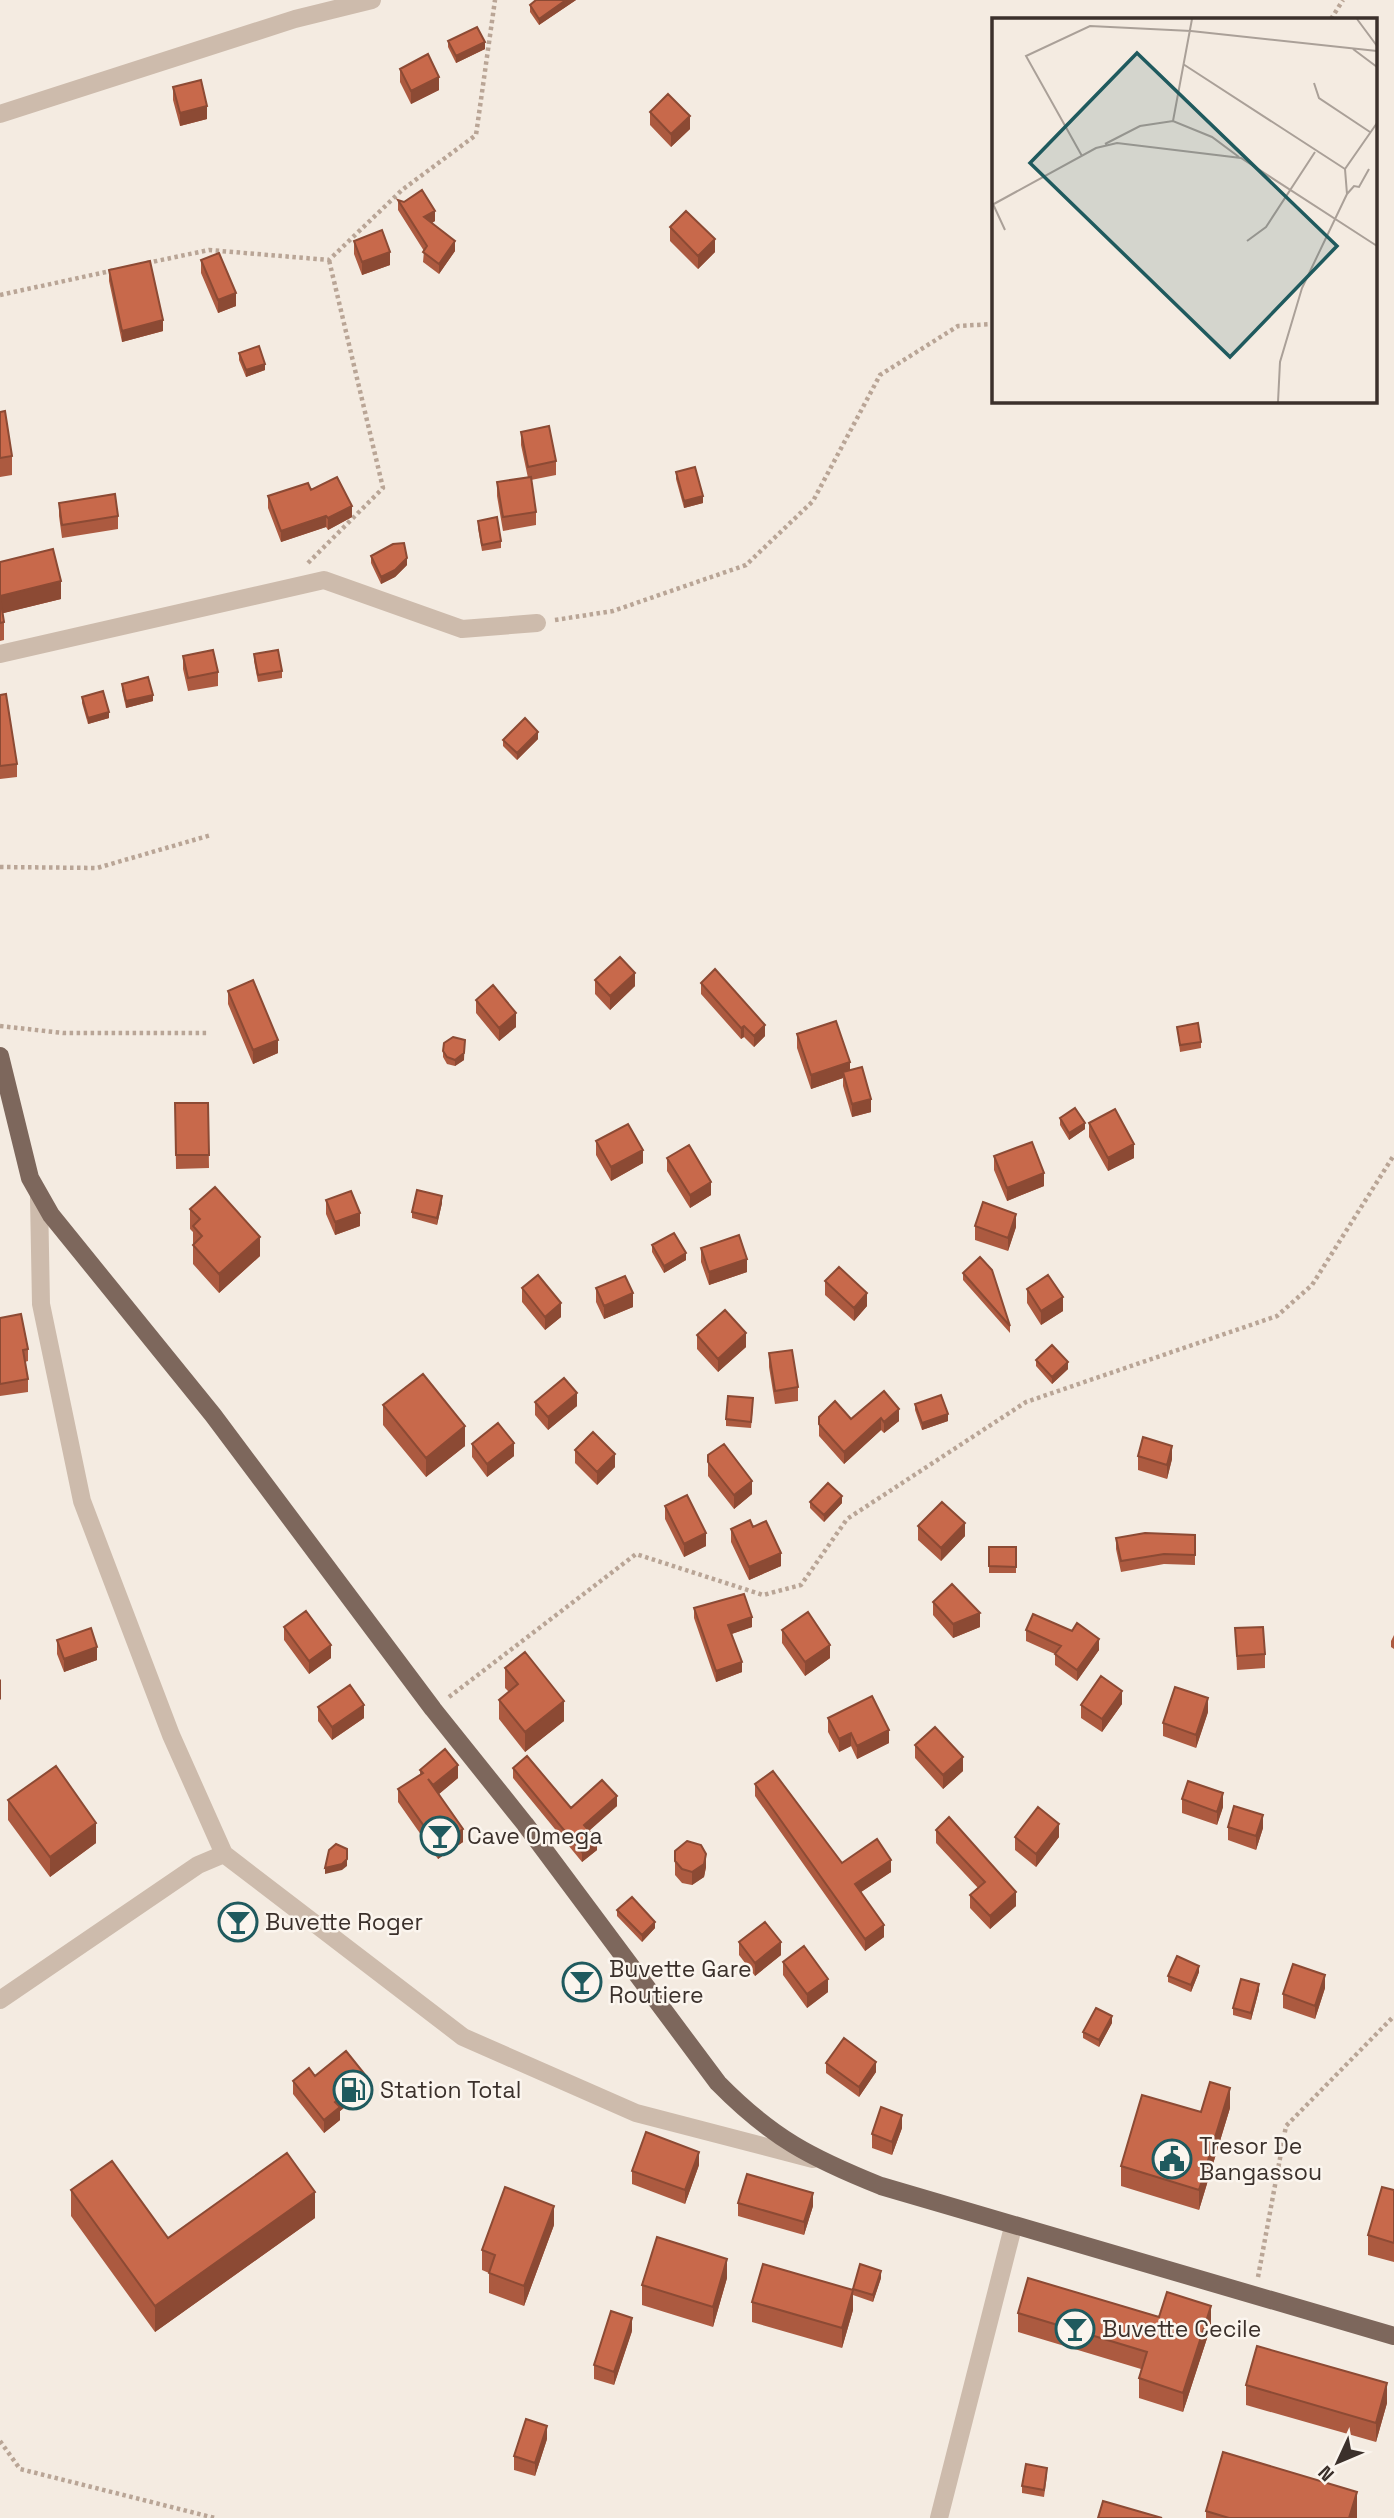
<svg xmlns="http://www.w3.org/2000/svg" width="1394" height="2518" viewBox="0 0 1394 2518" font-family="'Space Grotesk',sans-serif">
  <rect width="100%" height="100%" fill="#f4ebe1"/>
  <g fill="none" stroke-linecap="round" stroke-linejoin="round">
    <path stroke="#b9a596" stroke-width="4.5" stroke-dasharray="3.5 3.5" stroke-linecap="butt" d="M 1331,19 L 1343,0
      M 147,263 L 209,250 L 329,260 L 402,190 L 476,135 L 495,0
      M 0,295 L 115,270
      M 308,563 L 383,488 L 329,260
      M 555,620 L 613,611 L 746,565 L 813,501 L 880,375 L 958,326 L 993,324
      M 0,867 L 97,868 L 211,835
      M 0,1026 L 63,1033 L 208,1033
      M 449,1697 L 636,1554 L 763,1595 L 801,1585 L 847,1519 L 1026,1402 L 1277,1316 L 1312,1285 L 1394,1155
      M 1258,2277 L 1286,2126 L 1394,2016
      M 0,2441 L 20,2469 L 215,2518"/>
    <path stroke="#cdbbac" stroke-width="18" d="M 0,114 L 295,19 L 372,0
      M 0,654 L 324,580 L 462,629 L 537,623
      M 39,1197 L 41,1304 L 82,1501 L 171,1735 L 224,1854 L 463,2037 L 636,2113 L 813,2159
      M 0,2000 L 198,1865 L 224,1854
      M 939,2518 L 1013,2227"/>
    <path stroke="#7d675c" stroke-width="18" d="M 0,1056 L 30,1178 L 51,1215 L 213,1415 L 433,1709 L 525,1824 L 718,2083 C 772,2138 811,2158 881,2186 L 1394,2336"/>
  </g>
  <path fill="#ac5a40" d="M 536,0 L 576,0 L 539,25 L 530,12 L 530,5 Z
    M 448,41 L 485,49 L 456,63 L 448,47 Z
    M 400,69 L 439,90 L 411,104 L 400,82 Z
    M 173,87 L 207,119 L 180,126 L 173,100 Z
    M 650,112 L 690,129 L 671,147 L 650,125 Z
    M 398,200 L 435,221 L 432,223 L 455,251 L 439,274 L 423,262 L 424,251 L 398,210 Z
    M 670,227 L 715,252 L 698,269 L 670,241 Z
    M 354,241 L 390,265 L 362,275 L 354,254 Z
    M 201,260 L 236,306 L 218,313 L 201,273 Z
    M 109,270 L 163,331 L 122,342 L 109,281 Z
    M 239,353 L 265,370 L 246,377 L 239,360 Z
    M 0,412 L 12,456 L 12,475 L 0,477 Z
    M 521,432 L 556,461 L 556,475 L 531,480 L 536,512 L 536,525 L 503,531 L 497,496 L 497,482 L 528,478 L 521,445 Z
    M 676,472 L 703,503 L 684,508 L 676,479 Z
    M 268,496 L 352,517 L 328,530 L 326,527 L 281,542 L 268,508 Z
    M 59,503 L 118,516 L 118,529 L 62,538 L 59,516 Z
    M 478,521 L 501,541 L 501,548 L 482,551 L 478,528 Z
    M 371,556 L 407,565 L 395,577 L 381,584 L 371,563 Z
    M 0,562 L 61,599 L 3,613 L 4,622 L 4,640 L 0,641 Z
    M 254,654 L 282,671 L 282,678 L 258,682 L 254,661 Z
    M 183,656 L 218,672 L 218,686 L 188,691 L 183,669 Z
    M 122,684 L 153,701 L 126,708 L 122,690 Z
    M 0,695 L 17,764 L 17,777 L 0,779 Z
    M 82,697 L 109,718 L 88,724 L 82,703 Z
    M 538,739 L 517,760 L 503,746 L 503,740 Z
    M 595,980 L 635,986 L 610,1010 L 595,994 Z
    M 701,983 L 765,1036 L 754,1047 L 744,1037 L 741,1039 L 701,994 Z
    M 228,991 L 278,1053 L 253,1064 L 228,1004 Z
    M 476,1000 L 516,1027 L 499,1041 L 476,1013 Z
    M 1177,1027 L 1201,1042 L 1201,1048 L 1180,1052 Z
    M 797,1034 L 850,1070 L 871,1112 L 852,1117 L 843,1086 L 843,1078 L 811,1089 L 797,1048 Z
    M 465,1040 L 464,1060 L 455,1066 L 447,1064 L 443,1057 L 443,1051 Z
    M 175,1103 L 208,1103 L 209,1168 L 176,1169 Z
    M 1060,1118 L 1085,1129 L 1069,1140 L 1060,1125 Z
    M 1089,1123 L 1134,1158 L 1108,1171 L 1089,1137 Z
    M 596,1141 L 643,1163 L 611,1181 L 596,1155 Z
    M 994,1156 L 1044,1186 L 1007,1201 L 994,1170 Z
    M 667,1158 L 711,1195 L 690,1208 L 667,1171 Z
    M 326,1200 L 360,1226 L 335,1235 L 326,1214 Z
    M 442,1203 L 437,1225 L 412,1218 L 412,1212 Z
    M 190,1209 L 260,1256 L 219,1293 L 193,1264 L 193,1232 L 190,1229 Z
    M 975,1226 L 1016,1227 L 1008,1251 L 975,1240 Z
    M 652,1245 L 686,1260 L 664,1273 L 652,1252 Z
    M 701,1248 L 747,1272 L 709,1285 L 701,1262 Z
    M 963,1273 L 1010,1326 L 1010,1333 L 963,1280 Z
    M 825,1281 L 867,1306 L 854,1321 L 825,1295 Z
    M 522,1288 L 561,1317 L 545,1330 L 522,1302 Z
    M 596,1288 L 633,1307 L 604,1319 L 596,1302 Z
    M 1027,1289 L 1063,1311 L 1041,1325 L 1027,1303 Z
    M 0,1318 L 28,1349 L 28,1361 L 25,1362 L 28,1379 L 28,1392 L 0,1396 Z
    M 697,1335 L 746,1347 L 718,1372 L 697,1349 Z
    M 769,1353 L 798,1387 L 798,1401 L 775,1404 L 769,1367 Z
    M 1036,1360 L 1068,1369 L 1052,1384 L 1036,1366 Z
    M 884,1391 L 899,1421 L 884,1433 L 881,1430 L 844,1464 L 819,1436 L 819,1417 L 851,1419 Z
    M 535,1402 L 577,1406 L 548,1430 L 535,1415 Z
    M 915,1404 L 948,1421 L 922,1430 L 915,1410 Z
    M 383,1405 L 465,1446 L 426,1477 L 383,1425 Z
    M 753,1405 L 751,1428 L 726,1426 L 726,1419 Z
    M 472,1444 L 514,1456 L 487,1477 L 472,1457 Z
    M 575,1450 L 615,1467 L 597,1485 L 575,1463 Z
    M 708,1455 L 752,1494 L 734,1509 L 708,1476 Z
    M 1138,1456 L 1172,1459 L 1167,1479 L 1138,1470 Z
    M 810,1502 L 842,1503 L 824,1522 L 810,1508 Z
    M 665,1506 L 706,1546 L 684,1557 L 665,1519 Z
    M 918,1526 L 965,1536 L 941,1561 L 918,1540 Z
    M 753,1527 L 781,1566 L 749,1580 L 731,1542 L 731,1529 Z
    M 1195,1535 L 1195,1565 L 1164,1564 L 1121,1572 L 1116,1549 L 1116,1538 Z
    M 989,1547 L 1016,1547 L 1016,1573 L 989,1573 Z
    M 933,1602 L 980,1627 L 953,1638 L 933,1615 Z
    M 694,1608 L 752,1627 L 732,1634 L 742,1672 L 716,1682 L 694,1618 Z
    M 284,1627 L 331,1658 L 309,1674 L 284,1640 Z
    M 1235,1628 L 1265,1654 L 1265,1668 L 1237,1670 Z
    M 782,1630 L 830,1658 L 805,1676 L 782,1643 Z
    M 1026,1630 L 1099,1650 L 1077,1681 L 1055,1665 L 1055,1654 L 1026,1641 Z
    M 1394,1635 L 1394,1649 L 1391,1647 L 1391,1641 Z
    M 57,1640 L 97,1660 L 64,1672 L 57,1654 Z
    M 505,1668 L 564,1721 L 525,1752 L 499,1719 L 499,1700 L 509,1692 L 505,1688 Z
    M 1122,1704 L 1102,1732 L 1081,1718 L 1081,1705 Z
    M 318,1707 L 364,1718 L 332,1740 L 318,1721 Z
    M 1208,1712 L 1196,1748 L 1163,1736 L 1163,1723 Z
    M 828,1718 L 889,1743 L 857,1759 L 851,1746 L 839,1752 L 828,1732 Z
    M 915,1745 L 963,1771 L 943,1789 L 915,1758 Z
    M 513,1768 L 571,1808 L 617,1806 L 589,1831 L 597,1850 L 582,1862 L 513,1778 Z
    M 420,1770 L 458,1778 L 439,1794 L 463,1842 L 438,1859 L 398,1802 L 398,1789 L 420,1775 Z
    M 755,1784 L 842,1863 L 891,1872 L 861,1892 L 884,1937 L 865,1951 L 755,1796 Z
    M 1182,1799 L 1223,1807 L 1217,1825 L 1182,1813 Z
    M 8,1800 L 96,1843 L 50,1877 L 8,1820 Z
    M 1228,1827 L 1263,1828 L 1256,1850 L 1228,1840 Z
    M 936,1830 L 1016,1906 L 990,1929 L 970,1908 L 970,1895 L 978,1888 L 936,1843 Z
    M 1015,1837 L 1059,1837 L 1036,1867 L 1015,1850 Z
    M 675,1851 L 706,1867 L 704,1877 L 692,1885 L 682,1883 L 675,1875 Z
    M 617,1910 L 655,1928 L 642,1942 L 617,1916 Z
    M 739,1942 L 781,1955 L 755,1976 L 739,1955 Z
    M 783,1962 L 828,1992 L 807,2008 L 783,1975 Z
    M 1199,1972 L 1191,1992 L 1168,1982 L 1168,1976 Z
    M 1325,1988 L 1315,2019 L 1283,2008 L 1283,1994 Z
    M 1259,1990 L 1251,2020 L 1233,2015 L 1233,2008 Z
    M 1112,2023 L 1099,2047 L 1083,2038 L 1083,2032 Z
    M 826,2063 L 876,2072 L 859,2097 L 826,2073 Z
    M 315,2076 L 367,2090 L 340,2111 L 340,2120 L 324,2133 L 293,2094 L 293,2081 Z
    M 1230,2108 L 1199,2210 L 1121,2186 L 1121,2166 L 1201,2112 Z
    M 902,2128 L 892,2155 L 872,2148 L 872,2134 Z
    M 699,2165 L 685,2204 L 632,2184 L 632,2171 Z
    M 71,2190 L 168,2238 L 315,2218 L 155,2332 L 71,2216 Z
    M 1394,2190 L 1394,2262 L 1368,2255 L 1368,2235 Z
    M 738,2203 L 813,2206 L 804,2235 L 738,2216 Z
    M 554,2225 L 524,2306 L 489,2293 L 489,2273 L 482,2270 L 482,2250 Z
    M 727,2278 L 713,2327 L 642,2305 L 642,2285 Z
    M 881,2278 L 873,2302 L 853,2295 L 853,2310 L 842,2348 L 752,2322 L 752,2302 L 853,2290 L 853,2289 Z
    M 1018,2313 L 1159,2317 L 1211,2326 L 1183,2412 L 1139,2398 L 1139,2378 L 1141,2369 L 1018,2332 Z
    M 632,2331 L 614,2385 L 594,2379 L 594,2365 Z
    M 1246,2385 L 1387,2403 L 1376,2442 L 1246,2405 Z
    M 547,2439 L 535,2476 L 514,2470 L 514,2456 Z
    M 1047,2475 L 1044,2497 L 1022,2493 L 1022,2486 Z
    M 1357,2492 L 1357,2518 L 1206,2518 L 1206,2511 Z"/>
  <path fill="#8c4a34" d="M 566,0 L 576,0 L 539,25 L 539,19 Z
    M 485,42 L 485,49 L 456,63 L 456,56 Z
    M 439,77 L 439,90 L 411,104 L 411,91 Z
    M 207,106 L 207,119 L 180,126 L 180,113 Z
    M 690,116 L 690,129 L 671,147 L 671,134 Z
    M 435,211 L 435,221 L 424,227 L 424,217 Z
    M 715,239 L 715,252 L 698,269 L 698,256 Z
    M 455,241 L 455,251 L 439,274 L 439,264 Z
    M 390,252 L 390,265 L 362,275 L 362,262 Z
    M 236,293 L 236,306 L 218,313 L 218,300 Z
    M 163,320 L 163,331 L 122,342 L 122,331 Z
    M 265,364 L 265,370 L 246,377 L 246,370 Z
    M 703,496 L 703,503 L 684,508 L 684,501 Z
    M 352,506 L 352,517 L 328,530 L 328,518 Z
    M 326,516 L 326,527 L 281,542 L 281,531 Z
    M 407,558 L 407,565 L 395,577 L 381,584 L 381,577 Z
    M 61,581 L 61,599 L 0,614 L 0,596 Z
    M 153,695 L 153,701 L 126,708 L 126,701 Z
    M 109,712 L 109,718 L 88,724 L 88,718 Z
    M 538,732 L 538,739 L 517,760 L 517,753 Z
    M 635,973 L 635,986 L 610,1010 L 610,996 Z
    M 516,1013 L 516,1027 L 499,1041 L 499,1028 Z
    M 765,1025 L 765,1036 L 754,1047 L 754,1036 Z
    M 744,1026 L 744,1037 L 741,1039 L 741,1028 Z
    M 278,1040 L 278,1053 L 253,1064 L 253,1050 Z
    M 464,1053 L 464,1060 L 455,1066 L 455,1060 Z
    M 850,1062 L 850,1075 L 843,1072 L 843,1078 L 811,1089 L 811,1075 Z
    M 871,1099 L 871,1112 L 852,1117 L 852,1104 Z
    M 1085,1123 L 1085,1129 L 1069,1140 L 1069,1133 Z
    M 1134,1144 L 1134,1158 L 1108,1171 L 1108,1158 Z
    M 643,1150 L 643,1163 L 611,1181 L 611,1167 Z
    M 1044,1173 L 1044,1186 L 1007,1201 L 1007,1188 Z
    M 711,1182 L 711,1195 L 690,1208 L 690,1195 Z
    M 442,1196 L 442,1203 L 437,1225 L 437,1218 Z
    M 360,1213 L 360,1226 L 335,1235 L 335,1222 Z
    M 1016,1214 L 1016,1227 L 1008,1251 L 1008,1238 Z
    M 260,1237 L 260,1256 L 219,1293 L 219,1274 Z
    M 686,1253 L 686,1260 L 664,1273 L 664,1266 Z
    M 747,1259 L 747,1272 L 709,1285 L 709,1272 Z
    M 633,1293 L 633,1307 L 604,1319 L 604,1306 Z
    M 867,1293 L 867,1306 L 854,1321 L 854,1308 Z
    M 1063,1297 L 1063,1311 L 1041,1325 L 1041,1311 Z
    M 561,1303 L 561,1317 L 545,1330 L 545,1317 Z
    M 746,1333 L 746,1347 L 718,1372 L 718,1359 Z
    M 1068,1362 L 1068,1369 L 1052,1384 L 1052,1377 Z
    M 577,1393 L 577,1406 L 548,1430 L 548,1417 Z
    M 899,1409 L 899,1421 L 884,1433 L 884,1422 Z
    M 948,1414 L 948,1421 L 922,1430 L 922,1423 Z
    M 881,1418 L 881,1430 L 844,1464 L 844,1452 Z
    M 465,1426 L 465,1446 L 426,1477 L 426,1458 Z
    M 514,1443 L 514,1456 L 487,1477 L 487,1464 Z
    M 1172,1446 L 1172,1459 L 1167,1479 L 1167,1465 Z
    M 615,1454 L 615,1467 L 597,1485 L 597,1472 Z
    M 752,1481 L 752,1494 L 734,1509 L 734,1495 Z
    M 842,1496 L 842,1503 L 824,1522 L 824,1515 Z
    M 965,1523 L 965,1536 L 941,1561 L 941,1548 Z
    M 706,1533 L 706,1546 L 684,1557 L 684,1544 Z
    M 781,1553 L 781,1566 L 749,1580 L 749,1567 Z
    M 980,1613 L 980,1627 L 953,1638 L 953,1624 Z
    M 752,1617 L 752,1627 L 728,1635 L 728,1625 Z
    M 1099,1639 L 1099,1650 L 1077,1681 L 1077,1670 Z
    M 331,1645 L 331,1658 L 309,1674 L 309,1661 Z
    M 830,1645 L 830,1658 L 805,1676 L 805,1662 Z
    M 97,1647 L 97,1660 L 64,1672 L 64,1659 Z
    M 742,1662 L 742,1672 L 716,1682 L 716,1671 Z
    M 1,1679 L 1,1699 L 0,1700 L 0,1680 Z
    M 1122,1691 L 1122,1704 L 1102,1732 L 1102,1719 Z
    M 1208,1698 L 1208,1712 L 1196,1748 L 1196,1735 Z
    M 564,1701 L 564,1721 L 525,1752 L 525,1732 Z
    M 364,1705 L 364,1718 L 332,1740 L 332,1727 Z
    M 889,1730 L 889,1743 L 857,1759 L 857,1746 Z
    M 851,1733 L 851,1746 L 839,1752 L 839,1739 Z
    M 963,1757 L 963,1771 L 943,1789 L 943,1775 Z
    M 458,1765 L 458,1778 L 433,1799 L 433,1785 Z
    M 1223,1793 L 1223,1807 L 1217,1825 L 1217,1812 Z
    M 617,1796 L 617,1806 L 584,1835 L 584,1825 Z
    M 1263,1815 L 1263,1828 L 1256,1850 L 1256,1836 Z
    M 96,1823 L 96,1843 L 50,1877 L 50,1857 Z
    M 1059,1824 L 1059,1837 L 1036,1867 L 1036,1854 Z
    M 463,1829 L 463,1842 L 438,1859 L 438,1846 Z
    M 597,1840 L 597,1850 L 582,1862 L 582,1852 Z
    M 706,1854 L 706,1867 L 704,1877 L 692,1885 L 692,1872 Z
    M 347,1859 L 347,1866 L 342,1870 L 325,1874 L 325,1868 Z
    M 891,1860 L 891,1872 L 855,1896 L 855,1884 Z
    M 1016,1892 L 1016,1906 L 990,1929 L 990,1916 Z
    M 655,1922 L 655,1928 L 642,1942 L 642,1935 Z
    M 884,1925 L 884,1937 L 865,1951 L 865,1939 Z
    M 781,1942 L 781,1955 L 755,1976 L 755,1963 Z
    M 1199,1966 L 1199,1972 L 1191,1992 L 1191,1985 Z
    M 1325,1975 L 1325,1988 L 1315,2019 L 1315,2006 Z
    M 828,1979 L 828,1992 L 807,2008 L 807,1994 Z
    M 1259,1984 L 1259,1990 L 1251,2020 L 1251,2013 Z
    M 1112,2016 L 1112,2023 L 1099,2047 L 1099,2040 Z
    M 876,2062 L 876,2072 L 859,2097 L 859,2087 Z
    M 367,2077 L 367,2090 L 340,2111 L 340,2120 L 324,2133 L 324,2120 L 335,2102 Z
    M 1230,2088 L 1230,2108 L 1199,2210 L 1199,2190 Z
    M 902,2115 L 902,2128 L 892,2155 L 892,2142 Z
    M 699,2152 L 699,2165 L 685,2204 L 685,2190 Z
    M 315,2192 L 315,2218 L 155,2332 L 155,2306 Z
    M 813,2193 L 813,2206 L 804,2235 L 804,2222 Z
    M 554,2206 L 554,2225 L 524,2306 L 524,2286 Z
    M 727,2259 L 727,2278 L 713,2327 L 713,2307 Z
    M 881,2271 L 881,2278 L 873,2302 L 873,2295 Z
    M 853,2290 L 853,2310 L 842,2348 L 842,2328 Z
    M 1211,2306 L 1211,2326 L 1183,2412 L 1183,2393 Z
    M 632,2318 L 632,2331 L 614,2385 L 614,2372 Z
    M 1387,2383 L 1387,2403 L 1376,2442 L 1376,2423 Z
    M 547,2426 L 547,2439 L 535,2476 L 535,2463 Z
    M 1357,2492 L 1357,2518 L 1349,2518 Z"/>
  <path fill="#c8694b" stroke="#8c4a34" stroke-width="2" d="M 536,0 L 566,0 L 539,19 L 530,5 Z
    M 477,27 L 485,42 L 456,56 L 448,41 Z
    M 428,54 L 439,77 L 411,91 L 400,69 Z
    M 201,80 L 207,106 L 180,113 L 173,87 Z
    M 668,94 L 690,116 L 671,134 L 650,112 Z
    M 422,190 L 435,211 L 424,217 L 455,241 L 439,264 L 423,252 L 427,246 L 398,200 L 404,202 Z
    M 686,211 L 715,239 L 698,256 L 670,227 Z
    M 382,230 L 390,252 L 362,262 L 354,241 Z
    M 219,253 L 236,293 L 218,300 L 201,260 Z
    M 150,261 L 163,320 L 122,331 L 109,270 Z
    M 259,346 L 265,364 L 246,370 L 239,353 Z
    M 5,411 L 12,456 L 0,458 L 0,412 Z
    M 549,426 L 556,461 L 528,467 L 521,432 Z
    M 695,467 L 703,496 L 684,501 L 676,472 Z
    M 337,477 L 352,506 L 328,518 L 326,516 L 281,531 L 268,496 L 308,483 L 311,490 Z
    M 531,477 L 536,512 L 503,517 L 497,482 Z
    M 115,494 L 118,516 L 62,525 L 59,503 Z
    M 497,517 L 501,541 L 482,545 L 478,521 Z
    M 404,543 L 407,558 L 395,570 L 381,577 L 371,556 L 393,544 Z
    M 53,549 L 61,581 L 0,596 L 0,562 Z
    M 0,597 L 4,622 L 0,623 Z
    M 213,650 L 218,672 L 188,678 L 183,656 Z
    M 278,650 L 282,671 L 258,675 L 254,654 Z
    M 148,677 L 153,695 L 126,701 L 122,684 Z
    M 103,691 L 109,712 L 88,718 L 82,697 Z
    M 6,694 L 17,764 L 0,766 L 0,695 Z
    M 525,718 L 538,732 L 517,753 L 503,740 Z
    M 620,957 L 635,973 L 610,996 L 595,980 Z
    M 715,969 L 765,1025 L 754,1036 L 744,1026 L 741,1028 L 701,983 Z
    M 253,980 L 278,1040 L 253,1050 L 228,991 Z
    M 493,985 L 516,1013 L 499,1028 L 476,1000 Z
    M 836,1021 L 850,1062 L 811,1075 L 797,1034 Z
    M 1198,1023 L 1201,1042 L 1180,1045 L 1177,1027 Z
    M 453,1037 L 465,1040 L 464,1053 L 455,1060 L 447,1057 L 443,1051 L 444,1043 Z
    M 862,1067 L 871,1099 L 852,1104 L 843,1072 Z
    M 175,1103 L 208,1103 L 209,1155 L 176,1155 Z
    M 1075,1108 L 1085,1123 L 1069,1133 L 1060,1118 Z
    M 1115,1109 L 1134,1144 L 1108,1158 L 1089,1123 Z
    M 628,1124 L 643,1150 L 611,1167 L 596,1141 Z
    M 1032,1142 L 1044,1173 L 1007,1188 L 994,1156 Z
    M 689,1145 L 711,1182 L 690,1195 L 667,1158 Z
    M 215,1187 L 260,1237 L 219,1274 L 193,1245 L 202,1236 L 193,1226 L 200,1219 L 190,1209 Z
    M 417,1190 L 442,1196 L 437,1218 L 412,1212 Z
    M 351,1191 L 360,1213 L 335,1222 L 326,1200 Z
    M 983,1202 L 1016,1214 L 1008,1238 L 975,1226 Z
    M 674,1233 L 686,1253 L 664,1266 L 652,1245 Z
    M 739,1235 L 747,1259 L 709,1272 L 701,1248 Z
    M 980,1257 L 992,1270 L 1010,1326 L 963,1273 Z
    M 839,1267 L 867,1293 L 854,1308 L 825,1281 Z
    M 538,1275 L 561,1303 L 545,1317 L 522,1288 Z
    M 1048,1275 L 1063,1297 L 1041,1311 L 1027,1289 Z
    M 625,1276 L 633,1293 L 604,1306 L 596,1288 Z
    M 725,1310 L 746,1333 L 718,1359 L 697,1335 Z
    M 21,1314 L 28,1349 L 23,1350 L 28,1379 L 0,1384 L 0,1318 Z
    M 1052,1345 L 1068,1362 L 1052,1377 L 1036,1360 Z
    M 792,1350 L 798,1387 L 775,1391 L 769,1353 Z
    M 423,1374 L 465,1426 L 426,1458 L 383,1405 Z
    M 564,1378 L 577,1393 L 548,1417 L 535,1402 Z
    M 884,1391 L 899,1409 L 884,1422 L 881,1418 L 844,1452 L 819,1424 L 819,1417 L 835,1401 L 851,1419 Z
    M 941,1395 L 948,1414 L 922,1423 L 915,1404 Z
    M 728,1396 L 753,1398 L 751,1422 L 726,1419 Z
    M 498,1423 L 514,1443 L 487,1464 L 472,1444 Z
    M 593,1432 L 615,1454 L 597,1472 L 575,1450 Z
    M 1143,1437 L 1172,1446 L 1167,1465 L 1138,1456 Z
    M 724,1444 L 752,1481 L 734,1495 L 708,1462 L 708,1455 Z
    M 828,1483 L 842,1496 L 824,1515 L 810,1502 Z
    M 687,1495 L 706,1533 L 684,1544 L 665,1506 Z
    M 942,1502 L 965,1523 L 941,1548 L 918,1526 Z
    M 750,1520 L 753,1527 L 766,1521 L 781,1553 L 749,1567 L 731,1529 Z
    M 1145,1533 L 1195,1535 L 1195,1555 L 1164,1554 L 1121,1561 L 1116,1538 Z
    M 989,1547 L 1016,1547 L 1016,1567 L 989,1566 Z
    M 952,1584 L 980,1613 L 953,1624 L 933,1602 Z
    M 744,1594 L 752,1617 L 728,1625 L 742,1662 L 716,1671 L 694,1608 Z
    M 306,1611 L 331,1645 L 309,1661 L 284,1627 Z
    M 808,1612 L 830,1645 L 805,1662 L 782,1630 Z
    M 1033,1614 L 1072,1631 L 1077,1623 L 1099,1639 L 1077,1670 L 1055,1654 L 1061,1646 L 1026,1630 Z
    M 1263,1627 L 1265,1654 L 1237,1656 L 1235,1628 Z
    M 91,1628 L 97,1647 L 64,1659 L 57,1640 Z
    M 525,1652 L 564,1701 L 525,1732 L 499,1700 L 518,1684 L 505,1668 Z
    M 1101,1676 L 1122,1691 L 1102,1719 L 1081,1705 Z
    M 350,1685 L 364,1705 L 332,1727 L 318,1707 Z
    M 1175,1687 L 1208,1698 L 1196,1735 L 1163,1723 Z
    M 872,1696 L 889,1730 L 857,1746 L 851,1733 L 839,1739 L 828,1718 Z
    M 935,1727 L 963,1757 L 943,1775 L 915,1745 Z
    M 445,1749 L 458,1765 L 433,1785 L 428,1779 L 463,1829 L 438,1846 L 398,1789 L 423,1773 L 420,1770 Z
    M 527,1756 L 571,1808 L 602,1780 L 617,1796 L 584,1825 L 597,1840 L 582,1852 L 513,1768 Z
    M 56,1766 L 96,1823 L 50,1857 L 8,1800 Z
    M 773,1771 L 842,1863 L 877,1839 L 891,1860 L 855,1884 L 884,1925 L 865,1939 L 755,1784 Z
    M 1188,1781 L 1223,1793 L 1217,1812 L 1182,1799 Z
    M 1234,1806 L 1263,1815 L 1256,1836 L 1228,1827 Z
    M 1038,1807 L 1059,1824 L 1036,1854 L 1015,1837 Z
    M 949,1817 L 1016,1892 L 990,1916 L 970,1895 L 985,1882 L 936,1830 Z
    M 687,1841 L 701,1845 L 706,1854 L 704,1864 L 692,1872 L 682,1869 L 675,1861 L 675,1851 Z
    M 336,1844 L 347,1849 L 347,1859 L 342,1864 L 325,1868 L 329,1850 Z
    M 632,1897 L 655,1922 L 642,1935 L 617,1910 Z
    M 765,1922 L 781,1942 L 755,1963 L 739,1942 Z
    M 804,1946 L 828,1979 L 807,1994 L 783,1962 Z
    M 1177,1956 L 1199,1966 L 1191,1985 L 1168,1976 Z
    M 1293,1964 L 1325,1975 L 1315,2006 L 1283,1994 Z
    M 1241,1979 L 1259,1984 L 1251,2013 L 1233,2008 Z
    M 1096,2008 L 1112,2016 L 1099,2040 L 1083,2032 Z
    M 844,2038 L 876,2062 L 859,2087 L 826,2063 Z
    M 346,2051 L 367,2077 L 335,2102 L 340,2107 L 324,2120 L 293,2081 L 309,2068 L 315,2076 Z
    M 1210,2082 L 1230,2088 L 1199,2190 L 1121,2166 L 1142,2095 L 1201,2112 Z
    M 881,2107 L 902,2115 L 892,2142 L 872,2134 Z
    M 646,2132 L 699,2152 L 685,2190 L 632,2171 Z
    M 287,2153 L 315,2192 L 155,2306 L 71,2190 L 112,2161 L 168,2238 Z
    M 747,2174 L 813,2193 L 804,2222 L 738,2203 Z
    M 505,2187 L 554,2206 L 524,2286 L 489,2273 L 495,2255 L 482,2250 Z
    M 1382,2187 L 1394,2190 L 1394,2243 L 1368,2235 Z
    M 657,2237 L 727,2259 L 713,2307 L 642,2285 Z
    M 763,2264 L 853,2290 L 842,2328 L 752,2302 Z
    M 860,2264 L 881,2271 L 873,2295 L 853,2289 Z
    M 1028,2278 L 1159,2317 L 1167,2292 L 1211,2306 L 1183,2393 L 1139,2378 L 1147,2352 L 1018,2313 Z
    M 611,2311 L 632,2318 L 614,2372 L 594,2365 Z
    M 1257,2346 L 1387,2383 L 1376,2423 L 1246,2385 Z
    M 526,2419 L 547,2426 L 535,2463 L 514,2456 Z
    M 1223,2452 L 1357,2492 L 1349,2518 L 1229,2518 L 1206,2511 Z
    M 1026,2464 L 1047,2468 L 1044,2490 L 1022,2486 Z
    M 1103,2501 L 1162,2518 L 1098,2518 Z"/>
  <defs>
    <symbol id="bar-ring" viewBox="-11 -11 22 22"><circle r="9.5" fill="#fbf5ee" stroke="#1f5a5e" stroke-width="1.5"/><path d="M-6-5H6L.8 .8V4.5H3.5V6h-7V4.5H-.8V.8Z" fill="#1f5a5e"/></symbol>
    <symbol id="fuel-ring" viewBox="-11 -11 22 22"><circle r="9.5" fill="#fbf5ee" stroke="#1f5a5e" stroke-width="1.5"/><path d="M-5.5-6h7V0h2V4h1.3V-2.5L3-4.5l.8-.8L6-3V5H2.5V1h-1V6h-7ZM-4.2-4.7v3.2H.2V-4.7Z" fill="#1f5a5e"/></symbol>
    <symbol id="civic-ring" viewBox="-11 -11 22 22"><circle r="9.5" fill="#fbf5ee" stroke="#1f5a5e" stroke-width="1.5"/><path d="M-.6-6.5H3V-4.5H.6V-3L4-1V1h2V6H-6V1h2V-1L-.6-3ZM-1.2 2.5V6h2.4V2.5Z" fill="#1f5a5e"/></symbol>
  </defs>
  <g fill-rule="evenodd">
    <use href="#bar-ring" x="418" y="1814" width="44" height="44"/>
    <use href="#bar-ring" x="216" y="1900" width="44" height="44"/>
    <use href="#bar-ring" x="560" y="1960" width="44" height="44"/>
    <use href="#fuel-ring" x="331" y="2068" width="44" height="44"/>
    <use href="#civic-ring" x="1150" y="2137" width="44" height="44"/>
    <use href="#bar-ring" x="1053" y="2307" width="44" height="44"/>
  </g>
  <g text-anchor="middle" stroke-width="5" stroke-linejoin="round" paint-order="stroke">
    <g font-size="23" fill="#3b302b" stroke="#fbf5ee" text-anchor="start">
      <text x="467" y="1844">Cave Omega</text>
      <text x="265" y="1930">Buvette Roger</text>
      <text x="609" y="1977">Buvette Gare<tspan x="609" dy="26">Routiere</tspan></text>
      <text x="380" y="2098">Station Total</text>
      <text x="1199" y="2154">Tresor De<tspan x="1199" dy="26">Bangassou</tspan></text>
      <text x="1102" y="2337">Buvette Cecile</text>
    </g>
  </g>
  <g transform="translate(992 18)">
    <rect width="385" height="385" fill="#f4ebe1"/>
    <path fill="none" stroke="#aaa098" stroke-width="2" d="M 365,1 L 385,28M 361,31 L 385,49M 191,46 L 353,151M 322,65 L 327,80 L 378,114M 181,103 L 200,1M 113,126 L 148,108 L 181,103 L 220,119 L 247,139M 90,138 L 34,38 L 98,8 L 199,13 L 385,33M 355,176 L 362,168 L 367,169 L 377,151M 1,186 L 13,212M 0,187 L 104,130 L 125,125 L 249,140 L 385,228M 255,223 L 274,209 L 323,134M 286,384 L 288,344 L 310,270 L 355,176 L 353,151 L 385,105"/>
    <path fill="#1f5a5e" fill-opacity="0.15" stroke="#1f5a5e" stroke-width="3.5" d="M 145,35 L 345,228 L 238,339 L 38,145 Z"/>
    <rect width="385" height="385" fill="none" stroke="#3b302b" stroke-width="3.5"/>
  </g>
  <g transform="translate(1338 2462) rotate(226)" stroke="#fbf5ee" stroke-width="5" paint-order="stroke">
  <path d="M0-5L12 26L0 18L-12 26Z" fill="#3b302b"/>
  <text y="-10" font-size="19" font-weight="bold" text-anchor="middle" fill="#3b302b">N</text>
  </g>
</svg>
